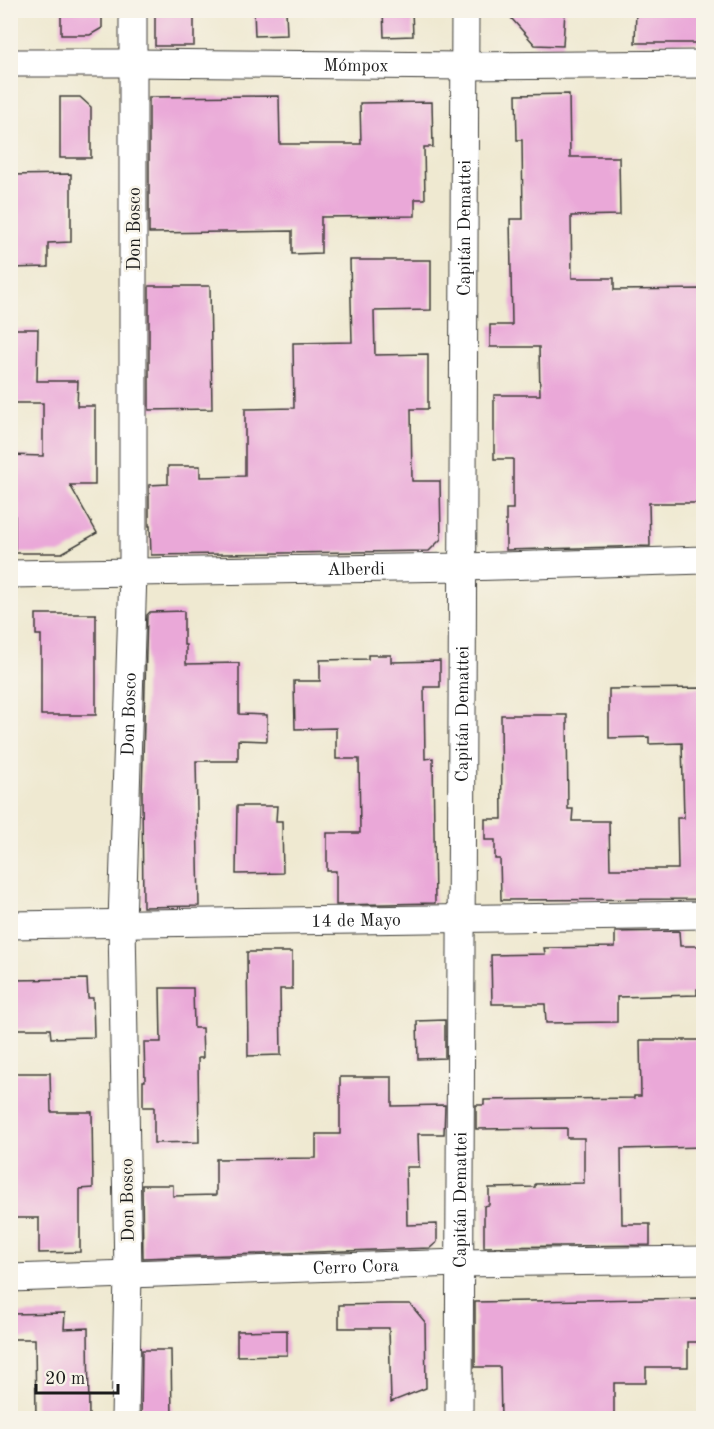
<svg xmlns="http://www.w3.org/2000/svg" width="714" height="1429" viewBox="0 0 714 1429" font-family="'Old Standard TT',serif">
  <rect width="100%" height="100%" fill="#f7f3e8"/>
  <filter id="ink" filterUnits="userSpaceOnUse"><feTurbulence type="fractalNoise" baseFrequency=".0167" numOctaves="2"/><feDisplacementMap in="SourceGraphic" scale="12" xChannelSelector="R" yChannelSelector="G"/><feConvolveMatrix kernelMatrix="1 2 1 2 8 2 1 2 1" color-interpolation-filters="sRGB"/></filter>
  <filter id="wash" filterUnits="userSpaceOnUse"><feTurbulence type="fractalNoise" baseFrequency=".008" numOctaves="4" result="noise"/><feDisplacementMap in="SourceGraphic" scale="24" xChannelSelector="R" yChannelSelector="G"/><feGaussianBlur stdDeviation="1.35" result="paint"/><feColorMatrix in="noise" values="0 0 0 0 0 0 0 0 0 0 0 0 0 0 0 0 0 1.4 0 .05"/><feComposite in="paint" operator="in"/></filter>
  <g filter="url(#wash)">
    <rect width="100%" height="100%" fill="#efe9d1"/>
    <g id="blocks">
      <path fill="#eaa8d8" d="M 61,10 L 102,10 L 102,28 L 90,35 L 61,35 Z
        M 155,10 L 194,10 L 194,46 L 155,46 Z
        M 254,10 L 286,10 L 287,35 L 255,36 Z
        M 383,10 L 412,10 L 413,36 L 384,37 Z
        M 504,10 L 565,10 L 563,46 L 535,45 Z
        M 636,10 L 704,11 L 704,43 L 635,43 Z
        M 569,94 L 570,157 L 619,157 L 620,215 L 571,216 L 572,278 L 614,278 L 614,290 L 704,289 L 704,503 L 649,503 L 650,546 L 506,550 L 506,509 L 513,509 L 513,459 L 494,459 L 494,395 L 540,395 L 539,347 L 490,347 L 490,325 L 512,325 L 510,219 L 523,219 L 522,140 L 517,140 L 516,95 Z
        M 279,96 L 280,144 L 361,144 L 360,103 L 432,102 L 433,147 L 424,147 L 425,199 L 415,199 L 415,216 L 321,217 L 321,253 L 292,254 L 292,231 L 149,233 L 149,97 Z
        M 60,97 L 80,97 L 91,107 L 91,158 L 60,158 Z
        M 71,174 L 71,242 L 48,243 L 48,267 L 10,268 L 10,175 Z
        M 350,260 L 431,260 L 431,310 L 374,311 L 375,355 L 428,354 L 428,409 L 411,409 L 412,481 L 440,481 L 441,539 L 429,551 L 151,555 L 150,526 L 149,526 L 149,485 L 168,484 L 168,466 L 200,466 L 200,477 L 245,476 L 245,409 L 294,408 L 293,343 L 352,342 Z
        M 149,286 L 210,286 L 212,409 L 149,410 Z
        M 10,329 L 38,329 L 37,381 L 78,381 L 77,406 L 95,406 L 95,485 L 70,485 L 97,533 L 62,553 L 15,553 L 15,516 L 10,516 L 10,455 L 43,456 L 43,403 L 10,403 Z
        M 184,611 L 184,645 L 186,645 L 186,664 L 239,663 L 239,714 L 267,715 L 267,741 L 238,740 L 238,761 L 196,761 L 199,906 L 143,907 L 142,794 L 147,615 L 150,612 Z
        M 36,614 L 96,614 L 96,715 L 41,715 L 41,635 L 36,635 Z
        M 368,655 L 391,655 L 391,662 L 440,661 L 440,687 L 424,687 L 425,759 L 433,758 L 435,903 L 336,905 L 336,871 L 327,871 L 327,833 L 360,833 L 359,759 L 336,759 L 336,728 L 295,729 L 294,681 L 320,681 L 320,660 L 368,659 Z
        M 704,688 L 704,899 L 501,900 L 500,859 L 495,859 L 495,840 L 485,840 L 485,819 L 502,819 L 501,715 L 567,715 L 568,809 L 573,809 L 572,821 L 609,821 L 610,869 L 678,869 L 677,818 L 684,818 L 682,743 L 649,744 L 649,737 L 609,738 L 609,689 Z
        M 237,806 L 277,806 L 276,821 L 282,821 L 283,873 L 236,874 Z
        M 679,931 L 680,946 L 704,946 L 704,989 L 697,989 L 697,995 L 617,997 L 617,1022 L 546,1023 L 545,1004 L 492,1004 L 491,955 L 545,954 L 544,948 L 615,947 L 615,932 Z
        M 247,952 L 292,952 L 292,989 L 280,989 L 281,1055 L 248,1056 Z
        M 87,979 L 88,998 L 93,998 L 94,1037 L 51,1038 L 50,1029 L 10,1029 L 10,980 Z
        M 160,988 L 193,988 L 194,1028 L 202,1028 L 203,1058 L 198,1058 L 199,1142 L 154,1143 L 154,1107 L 143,1107 L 143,1081 L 145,1081 L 144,1042 L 161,1042 Z
        M 445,1020 L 445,1058 L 418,1059 L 417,1021 Z
        M 640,1040 L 704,1040 L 704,1147 L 621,1149 L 622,1224 L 650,1224 L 650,1245 L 484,1247 L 484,1206 L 489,1205 L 489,1188 L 535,1187 L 535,1184 L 584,1183 L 584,1138 L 567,1138 L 567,1128 L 476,1129 L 476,1105 L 484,1105 L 484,1100 L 634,1098 L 634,1096 L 641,1096 Z
        M 10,1073 L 50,1073 L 51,1112 L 92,1112 L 93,1188 L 80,1189 L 80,1252 L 39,1253 L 39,1218 L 10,1218 Z
        M 340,1077 L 392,1077 L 392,1106 L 445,1105 L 444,1134 L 418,1134 L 419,1167 L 406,1167 L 407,1225 L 437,1224 L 437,1242 L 430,1248 L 143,1258 L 142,1185 L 173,1185 L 173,1196 L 216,1195 L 216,1159 L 316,1158 L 316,1134 L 340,1134 Z
        M 704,1298 L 704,1342 L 688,1342 L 688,1367 L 646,1367 L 646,1383 L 614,1383 L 614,1419 L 501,1419 L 500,1367 L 475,1367 L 475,1302 Z
        M 389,1304 L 410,1304 L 425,1322 L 426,1388 L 391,1402 L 389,1328 L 339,1328 L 339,1305 Z
        M 65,1313 L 64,1329 L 88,1328 L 89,1419 L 36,1419 L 35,1339 L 10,1339 L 10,1314 Z
        M 287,1330 L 287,1355 L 237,1356 L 237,1331 Z
        M 142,1350 L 171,1350 L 172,1419 L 141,1419 Z"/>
    </g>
  </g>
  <g filter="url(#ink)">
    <use href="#blocks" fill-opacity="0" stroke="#3c3b37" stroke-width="1.5"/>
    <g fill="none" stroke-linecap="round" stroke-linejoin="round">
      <defs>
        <g id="minor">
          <path id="s1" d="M 10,63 L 134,63 L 465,66 L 704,64"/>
          <path id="s2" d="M 10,574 L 463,567 L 704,560"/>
          <path id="s3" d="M 10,925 L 704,915"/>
          <path id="s4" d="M 10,1278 L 460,1263 L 704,1260"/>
          <path id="s5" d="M 125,1418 L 128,1274 L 122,923 L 133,572 L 133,10"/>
          <path id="s6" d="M 459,1418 L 465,10"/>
        </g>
      </defs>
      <use href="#minor" stroke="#3c3b37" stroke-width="29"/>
      <use href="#minor" stroke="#fff" stroke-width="27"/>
    </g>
  </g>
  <g text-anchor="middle" stroke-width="5" stroke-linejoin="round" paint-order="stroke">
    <g font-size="18" fill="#1c1c1c" stroke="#f7f3e8">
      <text dy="6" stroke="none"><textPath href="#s1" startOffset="346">Mómpox</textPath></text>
      <text transform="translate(134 229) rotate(-90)" y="6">Don Bosco</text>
      <text dy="6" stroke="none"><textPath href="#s6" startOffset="1190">Capitán Demattei</textPath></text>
      <text dy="6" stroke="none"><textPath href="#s2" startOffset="346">Alberdi</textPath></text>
      <text dy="6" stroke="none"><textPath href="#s5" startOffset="704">Don Bosco</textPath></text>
      <text dy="6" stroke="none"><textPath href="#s6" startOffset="704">Capitán Demattei</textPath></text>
      <text dy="6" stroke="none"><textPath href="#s3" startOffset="346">14 de Mayo</textPath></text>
      <text transform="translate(127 1200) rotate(-91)" y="6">Don Bosco</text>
      <text dy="6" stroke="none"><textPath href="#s6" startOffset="218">Capitán Demattei</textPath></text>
      <text dy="6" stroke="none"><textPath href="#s4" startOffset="346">Cerro Cora</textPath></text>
    </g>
  </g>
  <rect width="714" height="1429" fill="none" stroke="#f7f3e8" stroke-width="36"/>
  <path d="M36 1384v9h82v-9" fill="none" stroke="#1c1c1c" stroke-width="3"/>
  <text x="45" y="1384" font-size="18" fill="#1c1c1c" stroke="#f7f3e8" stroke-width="4.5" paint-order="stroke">20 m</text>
</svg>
